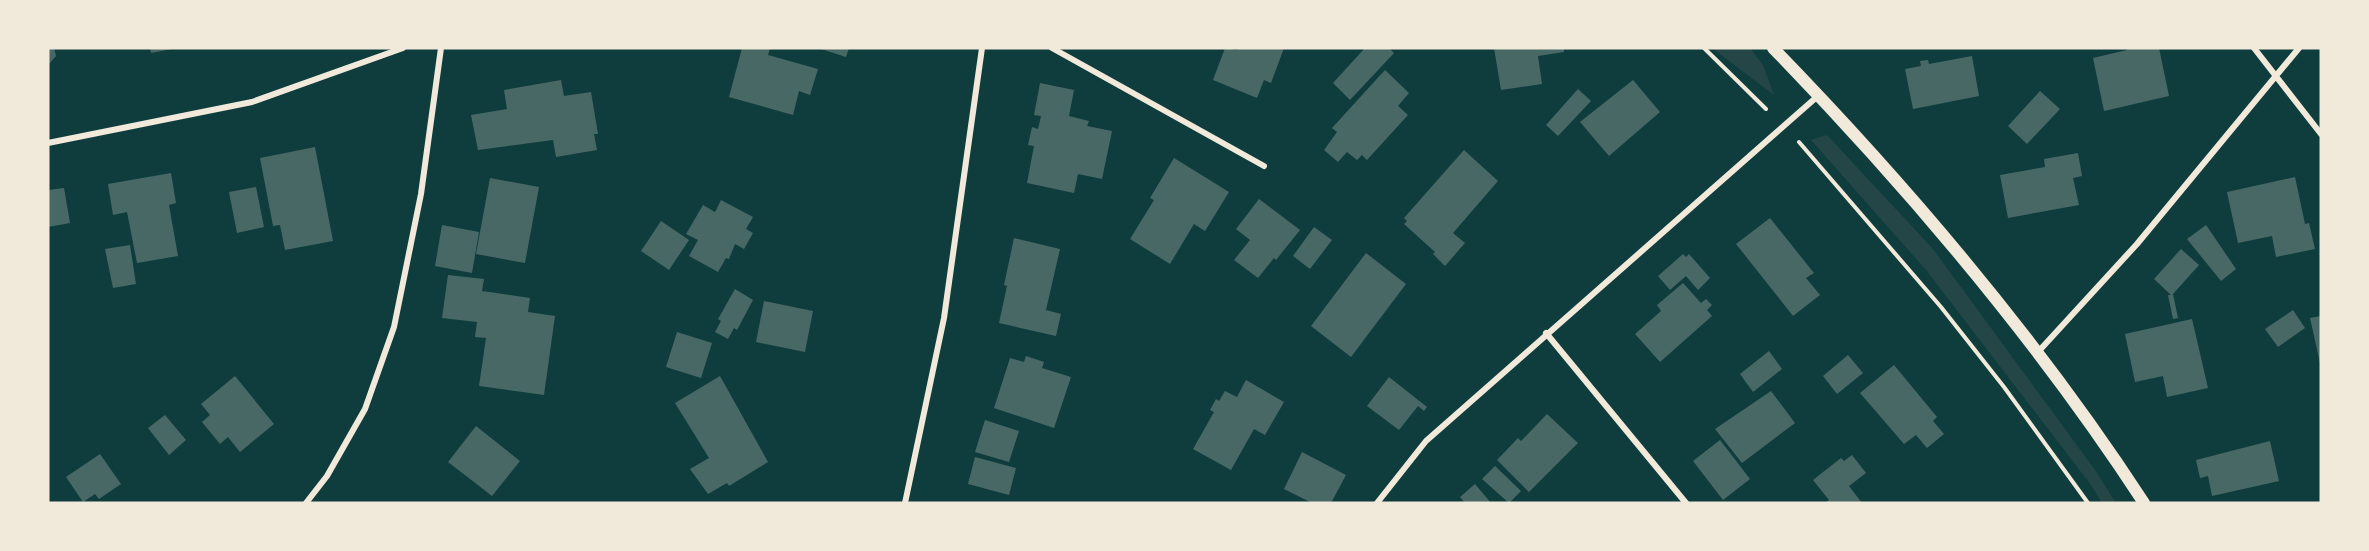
<svg xmlns="http://www.w3.org/2000/svg" width="2369" height="551" viewBox="0 0 2369 551" font-family="'IBM Plex Sans',sans-serif">
  <rect width="100%" height="100%" fill="#0f3d3e"/>
  <path fill="#244646" d="M 1712,48 L 1750,48 L 1763,65 L 1774,95 Z
    M 1827,135 L 1933,249 L 2095,470 L 2116,503 L 2102,503 L 2091,485 L 1926,270 L 1811,140 Z"/>
  <path fill="#486865" d="M 48,48 L 54,48 L 56,56 L 48,65 Z
    M 150,48 L 172,48 L 172,49 L 151,53 Z
    M 742,48 L 770,48 L 768,55 L 818,69 L 810,95 L 799,91 L 793,115 L 729,97 Z
    M 818,48 L 849,48 L 846,57 Z
    M 1225,48 L 1237,50 L 1238,48 L 1284,48 L 1271,83 L 1264,80 L 1257,98 L 1213,80 Z
    M 1365,48 L 1389,48 L 1394,53 L 1350,100 L 1333,83 Z
    M 1494,48 L 1564,48 L 1564,52 L 1538,56 L 1542,84 L 1501,90 Z
    M 2127,48 L 2159,48 L 2169,96 L 2104,111 L 2093,58 L 2127,50 Z
    M 1972,56 L 1979,96 L 1913,109 L 1905,69 L 1921,66 L 1920,61 L 1928,60 L 1929,64 Z
    M 1385,70 L 1409,93 L 1398,106 L 1408,115 L 1367,160 L 1362,155 L 1357,160 L 1347,152 L 1338,162 L 1324,150 L 1337,132 L 1332,128 Z
    M 561,80 L 564,96 L 591,92 L 598,134 L 594,134 L 597,150 L 556,157 L 553,140 L 478,150 L 471,115 L 507,109 L 504,90 Z
    M 1633,80 L 1660,112 L 1609,156 L 1580,122 Z
    M 1040,83 L 1074,90 L 1069,116 L 1089,121 L 1087,126 L 1112,131 L 1102,179 L 1078,174 L 1074,193 L 1027,183 L 1034,146 L 1028,145 L 1032,127 L 1038,129 L 1041,116 L 1034,115 Z
    M 1578,89 L 1591,101 L 1558,136 L 1546,125 Z
    M 2040,91 L 2060,109 L 2027,144 L 2008,126 Z
    M 315,147 L 333,241 L 285,250 L 280,225 L 273,226 L 260,158 Z
    M 1464,150 L 1498,181 L 1453,233 L 1465,243 L 1445,266 L 1433,254 L 1435,252 L 1404,224 L 1407,221 L 1404,218 Z
    M 2078,153 L 2082,176 L 2073,178 L 2079,205 L 2008,218 L 2000,175 L 2045,167 L 2044,159 Z
    M 1174,158 L 1229,192 L 1205,231 L 1194,224 L 1170,264 L 1130,239 L 1154,200 L 1150,198 Z
    M 171,173 L 176,203 L 169,205 L 178,256 L 137,263 L 127,212 L 113,215 L 108,184 Z
    M 2295,177 L 2305,224 L 2309,223 L 2315,249 L 2276,257 L 2272,236 L 2238,243 L 2227,192 Z
    M 490,178 L 539,187 L 525,263 L 476,254 Z
    M 256,187 L 264,227 L 237,233 L 229,192 Z
    M 64,188 L 70,223 L 48,227 L 48,190 Z
    M 1259,199 L 1300,230 L 1276,260 L 1274,258 L 1258,278 L 1234,260 L 1250,240 L 1236,229 Z
    M 721,200 L 753,217 L 746,229 L 753,233 L 744,249 L 735,244 L 729,259 L 726,258 L 718,272 L 689,256 L 698,240 L 686,234 L 703,205 L 715,212 Z
    M 1770,218 L 1814,273 L 1806,278 L 1820,295 L 1793,316 L 1736,244 Z
    M 661,221 L 689,240 L 669,270 L 641,251 Z
    M 442,225 L 479,232 L 472,273 L 435,266 Z
    M 2206,225 L 2236,269 L 2221,281 L 2187,239 Z
    M 1314,227 L 1332,240 L 1310,269 L 1293,256 Z
    M 1014,238 L 1060,249 L 1046,310 L 1061,314 L 1056,336 L 999,323 L 1007,286 L 1004,285 Z
    M 130,245 L 136,284 L 113,288 L 105,249 Z
    M 2181,249 L 2199,265 L 2173,294 L 2178,318 L 2173,319 L 2168,295 L 2171,295 L 2154,279 Z
    M 1366,253 L 1406,284 L 1351,357 L 1311,326 Z
    M 1683,254 L 1686,257 L 1689,254 L 1710,278 L 1698,290 L 1686,276 L 1670,290 L 1658,276 Z
    M 448,275 L 484,279 L 482,291 L 530,298 L 528,312 L 555,316 L 544,395 L 479,386 L 486,338 L 475,337 L 477,322 L 442,318 Z
    M 1683,283 L 1701,303 L 1706,299 L 1712,305 L 1707,310 L 1712,316 L 1660,362 L 1635,334 L 1661,311 L 1657,305 Z
    M 735,289 L 753,300 L 737,330 L 734,328 L 728,339 L 715,332 L 721,321 L 718,319 Z
    M 764,301 L 813,311 L 805,352 L 756,342 Z
    M 2293,310 L 2305,328 L 2278,347 L 2265,329 Z
    M 2321,316 L 2321,362 L 2320,363 L 2310,318 Z
    M 2192,319 L 2208,388 L 2167,397 L 2163,376 L 2135,382 L 2125,334 Z
    M 677,332 L 712,343 L 701,378 L 666,367 Z
    M 1769,351 L 1782,369 L 1753,392 L 1740,374 Z
    M 1848,355 L 1863,373 L 1837,394 L 1823,376 Z
    M 1026,356 L 1044,362 L 1042,368 L 1071,377 L 1054,428 L 994,408 L 1010,358 L 1024,362 Z
    M 1894,365 L 1937,417 L 1933,421 L 1944,434 L 1927,448 L 1916,435 L 1904,444 L 1860,393 Z
    M 235,376 L 274,424 L 240,452 L 228,437 L 220,444 L 202,422 L 210,415 L 201,404 Z
    M 720,376 L 768,462 L 729,486 L 727,483 L 708,494 L 690,469 L 709,458 L 675,403 Z
    M 1389,377 L 1427,407 L 1424,411 L 1418,406 L 1399,430 L 1367,406 Z
    M 1246,380 L 1284,402 L 1265,435 L 1254,429 L 1231,470 L 1193,449 L 1214,412 L 1210,410 L 1216,399 L 1219,401 L 1225,391 L 1237,397 Z
    M 1771,391 L 1795,423 L 1742,463 L 1715,429 Z
    M 1547,414 L 1578,443 L 1529,492 L 1497,460 L 1518,438 L 1521,441 Z
    M 165,415 L 186,440 L 169,455 L 148,428 Z
    M 985,420 L 1019,431 L 1009,462 L 975,452 Z
    M 476,426 L 520,461 L 492,496 L 448,462 Z
    M 1720,440 L 1750,479 L 1723,500 L 1693,461 Z
    M 2270,441 L 2279,481 L 2212,496 L 2208,476 L 2200,478 L 2196,460 Z
    M 1302,452 L 1346,475 L 1331,503 L 1312,503 L 1284,489 Z
    M 100,454 L 121,484 L 99,499 L 95,494 L 83,502 L 66,477 Z
    M 1852,455 L 1866,473 L 1849,486 L 1862,503 L 1825,503 L 1829,500 L 1813,480 L 1841,458 L 1844,461 Z
    M 975,457 L 1016,468 L 1009,495 L 968,484 Z
    M 1495,466 L 1521,491 L 1509,503 L 1482,479 Z
    M 1475,484 L 1491,503 L 1465,503 L 1460,497 Z"/>
  <g fill="none" stroke-linecap="round" stroke-linejoin="round">
    <path stroke="#f1e9da" stroke-width="4" d="M 1704,48 L 1766,109
      M 1799,142 L 1941,307 L 2004,387 L 2088,503"/>
    <path stroke="#f1e9da" stroke-width="6" d="M 1052,48 L 1264,166
      M 2254,48 L 2321,134
      M 48,143 L 252,102 L 403,48
      M 1546,333 L 1686,503
      M 2038,352 L 2137,244 L 2299,48
      M 306,503 L 327,476 L 365,409 L 394,327 L 421,194 L 441,48
      M 905,503 L 944,318 L 982,48
      M 1377,503 L 1426,441 L 1819,95"/>
    <path stroke="#f1e9da" stroke-width="12" d="M 1773,48 C 1909,188 2037,339 2144,503"/>
  </g>
  <rect width="2369" height="551" fill="none" stroke="#f1e9da" stroke-width="99"/>
</svg>
